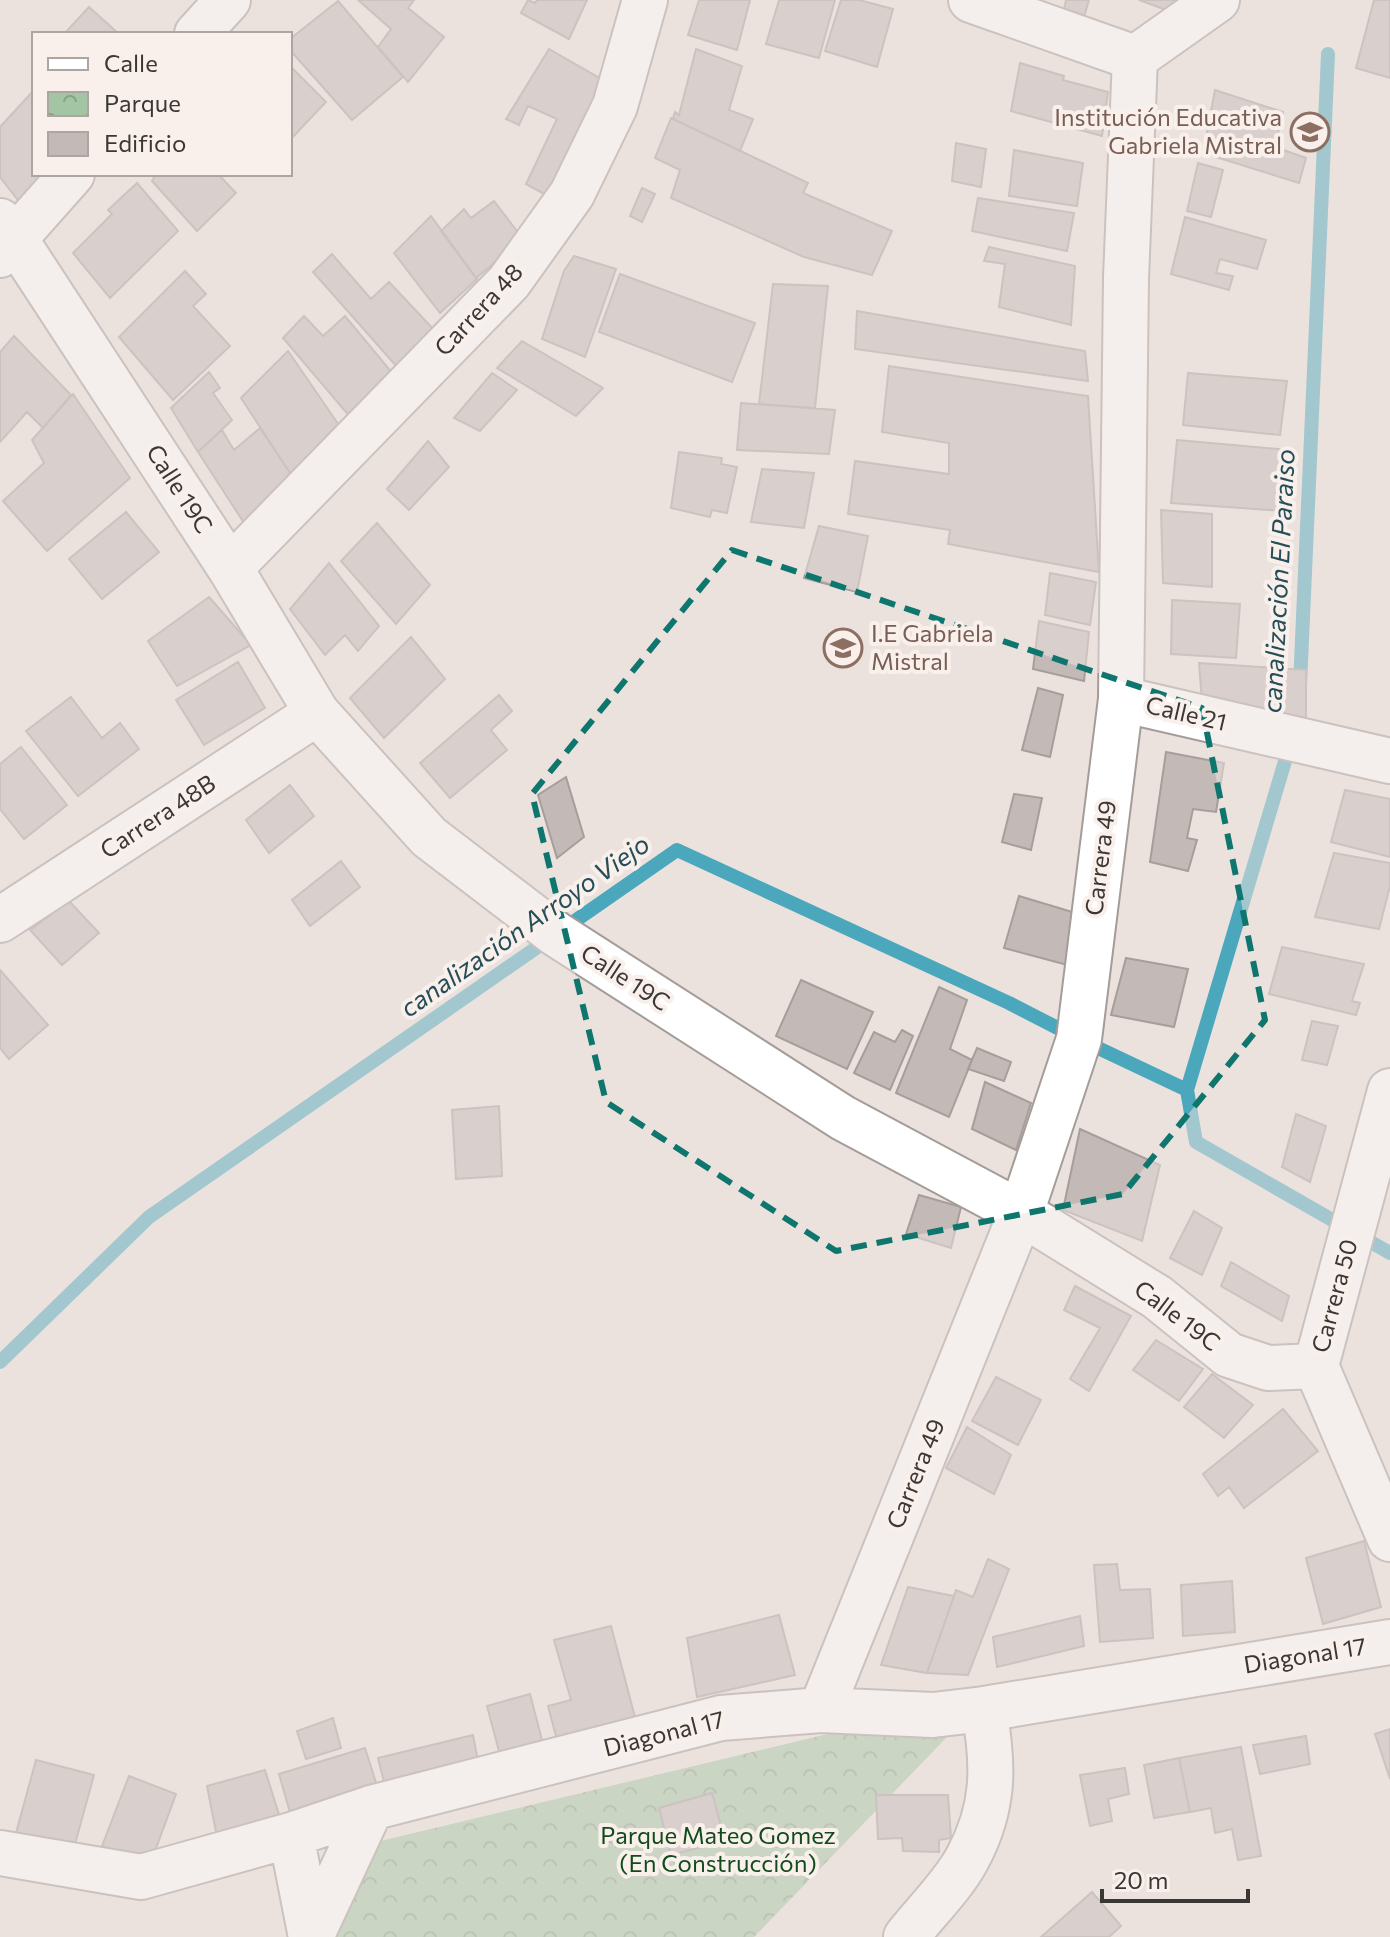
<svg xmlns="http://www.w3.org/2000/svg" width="1390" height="1937" viewBox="0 0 1390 1937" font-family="Commissioner,sans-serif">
  <defs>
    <pattern id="park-crowns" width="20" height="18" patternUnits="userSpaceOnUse" patternTransform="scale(2)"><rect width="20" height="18" fill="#a3c5a4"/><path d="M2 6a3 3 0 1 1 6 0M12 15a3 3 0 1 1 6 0" fill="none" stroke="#86a186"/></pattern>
  </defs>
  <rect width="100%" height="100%" fill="#ebe2de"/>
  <path fill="url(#park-crowns)" d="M 861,1726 L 947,1737 L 754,1937 L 333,1937 L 368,1844 Z"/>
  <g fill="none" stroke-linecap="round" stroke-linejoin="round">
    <path stroke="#4aa7bc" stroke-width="14" d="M 1300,685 L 1328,54
      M 1291,741 L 1187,1090 L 1196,1142 L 1390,1253
      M 0,1362 L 149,1217 L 677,850 L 1009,1003 L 1079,1039 L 1187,1090"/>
  </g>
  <path fill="#c3b9b7" stroke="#a79e9b" stroke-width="2" d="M 358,0 L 414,0 L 408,8 L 444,37 L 408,82 L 378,47 L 391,29 Z
    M 528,0 L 535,3 L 537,0 L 587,0 L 569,39 L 521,13 Z
    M 699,0 L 750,0 L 737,50 L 688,35 Z
    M 779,0 L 835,0 L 819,58 L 766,44 Z
    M 841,0 L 859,0 L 893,9 L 877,67 L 825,51 Z
    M 1066,0 L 1089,0 L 1083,20 L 1062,19 Z
    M 1139,0 L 1191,0 L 1183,16 Z
    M 1374,0 L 1390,0 L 1390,78 L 1356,68 Z
    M 338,1 L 403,77 L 352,120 L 290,50 L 290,39 Z
    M 89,7 L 119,34 L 64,34 Z
    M 549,49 L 603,80 L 548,196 L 526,184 L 557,119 L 528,106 L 519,125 L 506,119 Z
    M 696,49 L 742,66 L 729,110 L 753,119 L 740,151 L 673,119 L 675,112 L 679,115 Z
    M 1020,63 L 1064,76 L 1063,80 L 1108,92 L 1102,136 L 1011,111 Z
    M 290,66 L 326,102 L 290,140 Z
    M 34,90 L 34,174 L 63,174 L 28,213 L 0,177 L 0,127 Z
    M 1215,90 L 1283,112 L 1275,147 L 1306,158 L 1299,183 L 1203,153 Z
    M 671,118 L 808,183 L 803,193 L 892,231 L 872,275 L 804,257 L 671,198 L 680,170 L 655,158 Z
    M 956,143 L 986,149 L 981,187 L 952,181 Z
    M 1014,150 L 1083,163 L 1077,206 L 1009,196 Z
    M 1198,163 L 1223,170 L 1211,217 L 1187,211 Z
    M 156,174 L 218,174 L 236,193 L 197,231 L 152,181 Z
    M 137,183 L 178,231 L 110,298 L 73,253 L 112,214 L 108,210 Z
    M 642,188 L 655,194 L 642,222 L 630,216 Z
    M 978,198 L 1074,213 L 1067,251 L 972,231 Z
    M 494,201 L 523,239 L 476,278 L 441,231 L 464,209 L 471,218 Z
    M 431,216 L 477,279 L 440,313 L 394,253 Z
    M 1185,217 L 1266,240 L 1257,269 L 1220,259 L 1216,273 L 1233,276 L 1229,290 L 1171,274 Z
    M 989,247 L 1075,266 L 1071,325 L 999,307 L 1005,264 L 984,261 Z
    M 332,254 L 371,299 L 389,282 L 436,332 L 398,368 L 313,272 Z
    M 574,256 L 616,269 L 585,357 L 542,339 L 564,271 Z
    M 185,271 L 206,294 L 193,306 L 230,346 L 173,400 L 119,337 Z
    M 620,274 L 755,323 L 732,382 L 599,332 Z
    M 773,284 L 828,286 L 815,408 L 759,404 Z
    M 857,311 L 1085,351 L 1088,381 L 855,349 Z
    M 304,316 L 323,336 L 345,316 L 393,374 L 351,418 L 283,338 Z
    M 14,336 L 71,395 L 43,428 L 27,412 L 0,442 L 0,352 Z
    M 522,341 L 603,388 L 576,416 L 497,368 Z
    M 288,351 L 341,428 L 292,476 L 241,398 Z
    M 889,366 L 1088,396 L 1099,572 L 948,544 L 950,530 L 848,514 L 855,461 L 949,474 L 949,443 L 882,432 Z
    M 209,372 L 220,388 L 213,393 L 232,420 L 198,452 L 171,408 Z
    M 492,373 L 517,390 L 480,431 L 454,418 Z
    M 1188,373 L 1287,381 L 1280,435 L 1183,425 Z
    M 73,394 L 130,478 L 47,551 L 3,501 L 44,463 L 32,440 Z
    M 741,403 L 835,410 L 829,454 L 737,450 Z
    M 260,428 L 292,476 L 246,526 L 198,452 L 222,430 L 234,450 Z
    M 1177,440 L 1289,450 L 1284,511 L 1171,503 Z
    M 428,441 L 449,467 L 409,510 L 387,489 Z
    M 679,452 L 722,458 L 721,464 L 737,467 L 727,513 L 712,510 L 710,517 L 671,508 Z
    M 762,469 L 814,473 L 804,528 L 751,522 Z
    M 1161,510 L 1212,514 L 1212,587 L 1163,583 Z
    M 126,512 L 159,552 L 102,599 L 69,559 Z
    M 377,523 L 430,585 L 396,624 L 341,561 Z
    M 819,526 L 868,536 L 857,592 L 804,578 Z
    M 329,563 L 379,626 L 358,651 L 345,635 L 325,655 L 290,609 Z
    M 1050,573 L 1096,582 L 1090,625 L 1045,615 Z
    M 209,597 L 251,645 L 177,686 L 148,641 Z
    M 1172,600 L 1240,604 L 1236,658 L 1171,654 Z
    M 1039,621 L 1089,632 L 1084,681 L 1033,669 Z
    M 411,637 L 445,679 L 384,738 L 350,698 Z
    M 238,662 L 265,708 L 204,745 L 176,700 Z
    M 1199,663 L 1306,670 L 1306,720 L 1203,715 Z
    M 1038,688 L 1063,695 L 1050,757 L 1022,750 Z
    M 499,695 L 512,711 L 491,730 L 507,750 L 450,798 L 420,763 Z
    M 71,697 L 102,738 L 120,723 L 139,749 L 78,796 L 26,731 Z
    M 21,747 L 67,805 L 24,839 L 0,809 L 0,764 Z
    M 1166,752 L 1224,763 L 1216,812 L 1193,809 L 1187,838 L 1197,840 L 1188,871 L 1150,862 Z
    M 566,777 L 584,837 L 557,858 L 538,795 Z
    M 290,785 L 314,816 L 269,853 L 246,820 Z
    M 1345,790 L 1390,799 L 1390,857 L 1331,842 Z
    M 1014,794 L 1042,798 L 1031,850 L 1002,842 Z
    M 1334,853 L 1390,863 L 1390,886 L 1379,929 L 1315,917 Z
    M 341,861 L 360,887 L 310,926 L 292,900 Z
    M 1019,896 L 1092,918 L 1075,967 L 1004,948 Z
    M 69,901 L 99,933 L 62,965 L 30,930 Z
    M 1282,947 L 1364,964 L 1352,1001 L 1360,1003 L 1356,1015 L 1269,994 Z
    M 1126,958 L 1188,969 L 1174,1027 L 1111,1015 Z
    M 0,970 L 48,1025 L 9,1059 L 0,1048 Z
    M 801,980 L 873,1012 L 847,1069 L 776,1036 Z
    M 939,987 L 967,1000 L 950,1049 L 972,1060 L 949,1117 L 896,1093 Z
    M 1312,1021 L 1338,1026 L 1327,1065 L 1302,1060 Z
    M 902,1030 L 913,1036 L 890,1090 L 854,1073 L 874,1032 L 895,1042 Z
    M 977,1048 L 1011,1062 L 1004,1081 L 968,1069 Z
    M 985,1082 L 1031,1103 L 1016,1150 L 972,1129 Z
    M 499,1106 L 502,1176 L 456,1179 L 452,1110 Z
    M 1296,1114 L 1326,1126 L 1310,1182 L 1282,1167 Z
    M 1080,1129 L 1160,1165 L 1142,1241 L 1063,1210 Z
    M 919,1195 L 961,1207 L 951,1248 L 906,1234 Z
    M 1194,1211 L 1222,1228 L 1202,1275 L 1170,1258 Z
    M 1231,1262 L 1289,1296 L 1282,1321 L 1221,1286 Z
    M 1075,1286 L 1131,1316 L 1089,1391 L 1070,1379 L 1100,1328 L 1064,1310 Z
    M 1156,1340 L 1203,1369 L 1179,1401 L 1133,1370 Z
    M 1212,1374 L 1253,1405 L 1224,1438 L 1184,1407 Z
    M 996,1377 L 1041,1400 L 1018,1445 L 972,1421 Z
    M 1283,1409 L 1318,1451 L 1244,1508 L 1229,1487 L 1218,1496 L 1203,1474 Z
    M 967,1427 L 1011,1455 L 994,1494 L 946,1468 Z
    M 1364,1541 L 1381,1607 L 1323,1624 L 1306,1558 Z
    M 988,1559 L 1009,1569 L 968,1675 L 927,1673 L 956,1590 L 973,1597 Z
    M 1117,1564 L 1120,1590 L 1150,1589 L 1153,1638 L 1100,1642 L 1094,1565 Z
    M 1232,1581 L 1235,1632 L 1183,1636 L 1181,1585 Z
    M 908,1587 L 954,1596 L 927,1673 L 881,1665 Z
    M 779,1615 L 795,1675 L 697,1697 L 687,1638 Z
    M 1080,1616 L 1084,1646 L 997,1667 L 993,1637 Z
    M 611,1626 L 636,1721 L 557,1740 L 548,1706 L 571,1700 L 554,1640 Z
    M 530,1694 L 543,1744 L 500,1755 L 487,1706 Z
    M 333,1718 L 341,1748 L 306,1759 L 297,1731 Z
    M 1390,1729 L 1390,1779 L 1375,1734 Z
    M 473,1735 L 478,1761 L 385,1786 L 378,1758 Z
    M 1306,1736 L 1310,1764 L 1260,1774 L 1253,1745 Z
    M 1241,1747 L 1261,1856 L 1238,1860 L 1232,1829 L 1215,1833 L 1211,1808 L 1190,1812 L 1179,1758 Z
    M 365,1748 L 378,1789 L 293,1823 L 279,1774 Z
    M 1179,1758 L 1190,1812 L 1154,1818 L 1144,1765 Z
    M 36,1760 L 94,1775 L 72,1855 L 13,1844 Z
    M 1125,1768 L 1129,1794 L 1108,1799 L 1112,1821 L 1090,1826 L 1080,1775 Z
    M 265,1770 L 282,1824 L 218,1842 L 207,1786 Z
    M 129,1776 L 176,1794 L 152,1859 L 146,1860 L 102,1846 Z
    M 712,1793 L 725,1841 L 671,1855 L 659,1808 Z
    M 876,1795 L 948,1795 L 951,1838 L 939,1840 L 939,1852 L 903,1851 L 902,1838 L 878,1839 Z
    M 1092,1892 L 1121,1926 L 1109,1937 L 1041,1937 Z"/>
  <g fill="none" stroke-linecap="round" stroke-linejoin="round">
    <defs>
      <path id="minor" d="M 971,0 L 1135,58
        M 197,34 L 228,0
        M 1135,58 L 1217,0
        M 0,221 L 15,239 L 230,568 L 317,713 L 429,837 L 556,934 L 843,1118 L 1021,1213 L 1157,1297 L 1229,1355 L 1268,1368 L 1316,1366
        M 0,255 L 72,174
        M 230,568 L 509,282 L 572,194 L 615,106 L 645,0
        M 1121,699 L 1390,761
        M 0,920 L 317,713
        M 1390,1091 L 1316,1366 L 1390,1539
        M 821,1710 L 1021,1213 L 1079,1039 L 1121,699 L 1126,278 L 1135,58
        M 291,1835 L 311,1937
        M 0,1853 L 141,1877 L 291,1835 L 371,1808 L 721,1718 L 821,1710 L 933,1715 L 984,1709 L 1390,1642
        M 311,1937 L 371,1808
        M 906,1937 C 924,1914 954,1884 967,1859 C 995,1808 994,1765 984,1709"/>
    </defs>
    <use href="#minor" stroke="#a49c98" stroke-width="48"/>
    <use href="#minor" stroke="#fff" stroke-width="44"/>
  </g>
  <path d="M0 0H1390V1937H0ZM 732,550 L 1202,708 L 1265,1020 L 1123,1194 L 836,1251 L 606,1102 L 532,794 Z" fill="#ebe2de" fill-opacity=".55" fill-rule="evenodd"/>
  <path fill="none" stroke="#0f766e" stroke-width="6" stroke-dasharray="16 10" stroke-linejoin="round" d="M 732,550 L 1202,708 L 1265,1020 L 1123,1194 L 836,1251 L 606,1102 L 532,794 Z"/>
  <defs>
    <symbol id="school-ring" viewBox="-11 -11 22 22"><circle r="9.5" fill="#f9efeb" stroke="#8d6e63" stroke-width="1.5"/><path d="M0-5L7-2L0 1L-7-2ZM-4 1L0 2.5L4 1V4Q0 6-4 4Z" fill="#8d6e63"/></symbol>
  </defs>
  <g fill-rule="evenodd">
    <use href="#school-ring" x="1288" y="110" width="44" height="44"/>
    <use href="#school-ring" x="821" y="626" width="44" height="44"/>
  </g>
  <g text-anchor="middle" stroke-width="8" stroke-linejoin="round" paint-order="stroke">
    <g font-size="24" fill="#785e54" stroke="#f9efeb" text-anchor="end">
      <text x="1282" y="126">Institución Educativa<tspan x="1282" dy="28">Gabriela Mistral</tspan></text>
      <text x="871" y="642" text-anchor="start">I.E Gabriela<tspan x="871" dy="28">Mistral</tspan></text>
    </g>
    <g font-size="24" fill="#3a3735" stroke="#f9efeb">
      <text transform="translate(479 310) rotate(-47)" y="8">Carrera 48</text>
      <text transform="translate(179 489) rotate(57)" y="8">Calle 19C</text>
      <text transform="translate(1186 714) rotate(13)" y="8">Calle 21</text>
      <text transform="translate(158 817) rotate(-33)" y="8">Carrera 48B</text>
      <text transform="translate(1101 858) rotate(-83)" y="8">Carrera 49</text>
      <text transform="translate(625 978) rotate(33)" y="8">Calle 19C</text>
      <text transform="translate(1335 1296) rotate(-75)" y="8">Carrera 50</text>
      <text transform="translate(1177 1316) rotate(37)" y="8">Calle 19C</text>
      <text transform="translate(916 1474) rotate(-68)" y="8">Carrera 49</text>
      <text transform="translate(1305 1656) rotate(-9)" y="8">Diagonal 17</text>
      <text transform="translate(664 1734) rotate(-14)" y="8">Diagonal 17</text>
    </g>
    <g font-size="24" fill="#114b1b" stroke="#f9efeb">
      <text x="718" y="1844">Parque Mateo Gomez<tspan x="718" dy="28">(En Construcción)</tspan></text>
    </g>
    <g font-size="26" font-style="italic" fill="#254e58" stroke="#f9efeb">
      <text transform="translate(1279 581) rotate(-87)" y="9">canalización El Paraiso</text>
      <text transform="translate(525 926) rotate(-35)" y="9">canalización Arroyo Viejo</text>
    </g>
  </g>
  <rect x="32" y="32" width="260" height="144" fill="#f9efeb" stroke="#ada5a2" stroke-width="2"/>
  <rect x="48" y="58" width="40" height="12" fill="#ffffff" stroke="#ada5a2" stroke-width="2"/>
  <text x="104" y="72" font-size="24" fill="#3a3735">Calle</text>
  <rect x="48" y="92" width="40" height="24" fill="url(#park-crowns)" stroke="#ada5a2" stroke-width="2"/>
  <text x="104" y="112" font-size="24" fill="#3a3735">Parque</text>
  <rect x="48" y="132" width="40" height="24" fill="#c3b9b7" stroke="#ada5a2" stroke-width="2"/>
  <text x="104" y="152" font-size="24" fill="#3a3735">Edificio</text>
  <path d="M1102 1889v12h146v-12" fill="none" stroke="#3a3735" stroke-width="4"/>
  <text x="1114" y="1889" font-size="24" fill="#3a3735" stroke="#f9efeb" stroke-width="6" paint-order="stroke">20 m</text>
</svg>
